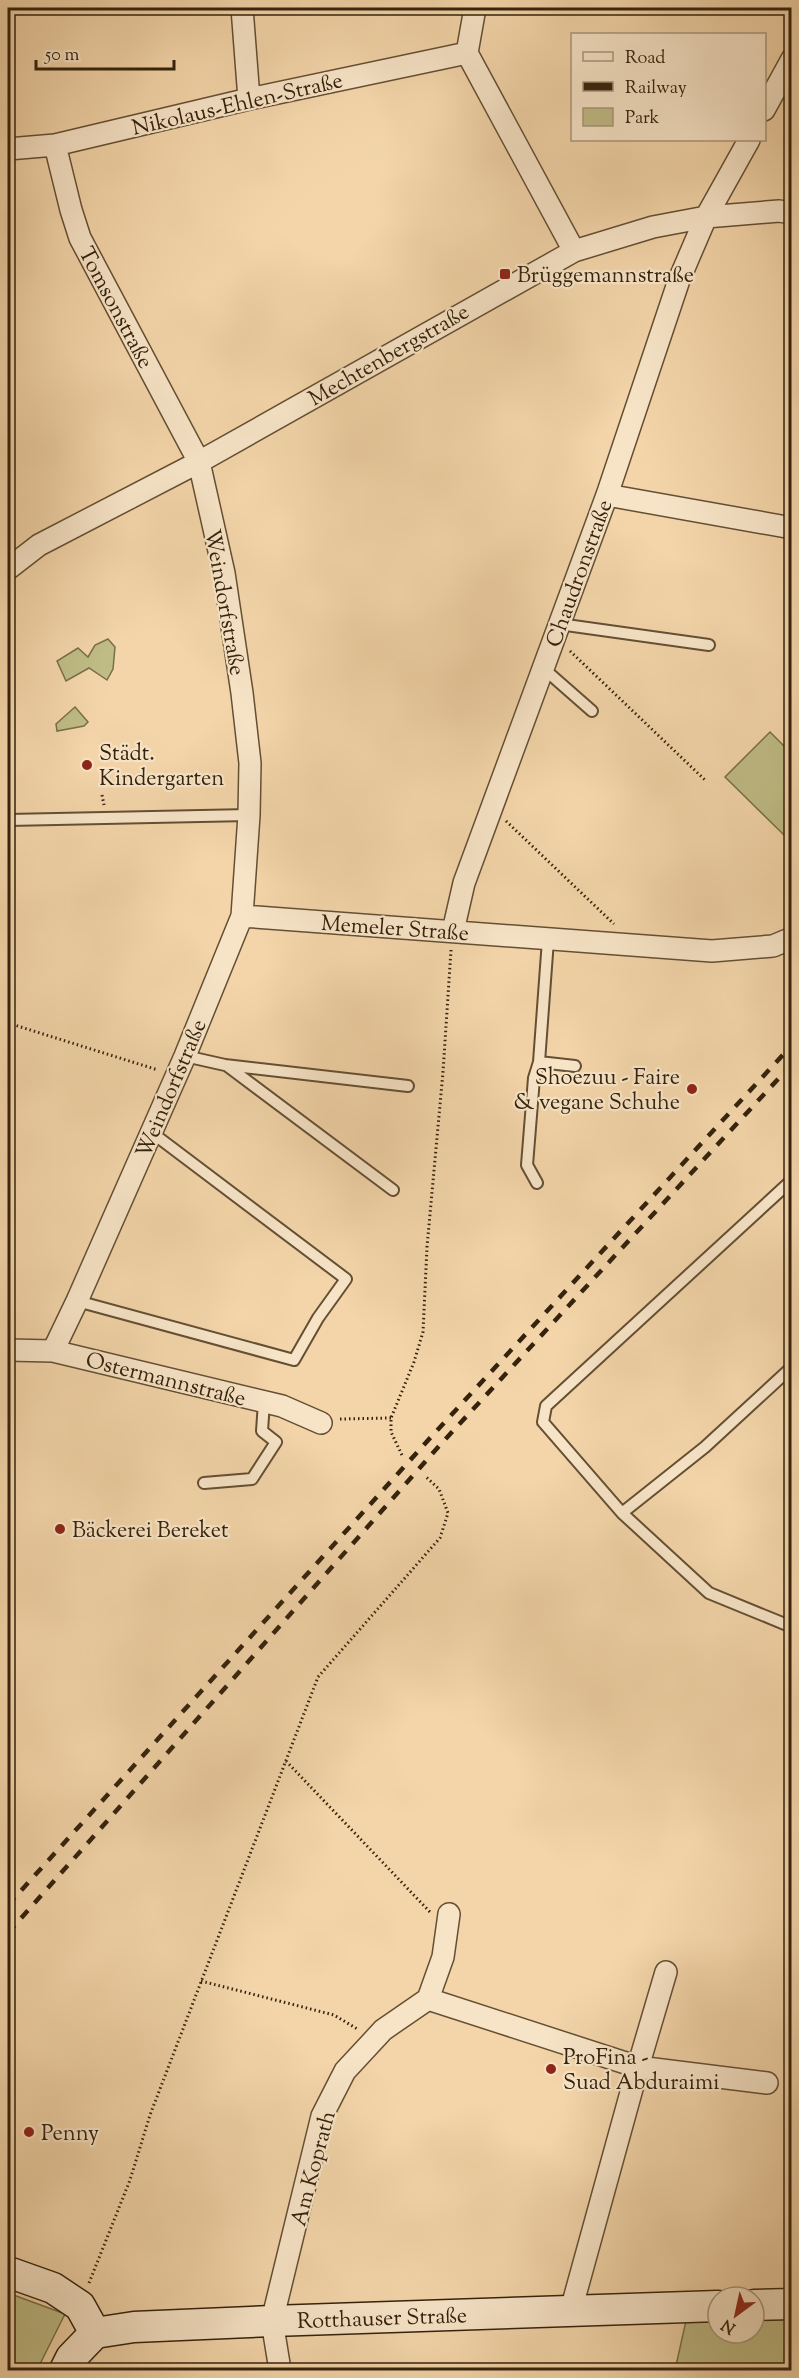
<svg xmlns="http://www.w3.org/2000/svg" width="799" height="2378" viewBox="0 0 799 2378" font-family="'Sorts Mill Goudy',serif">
  <rect width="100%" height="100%" fill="#f3d5a9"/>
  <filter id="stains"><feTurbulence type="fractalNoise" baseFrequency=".00333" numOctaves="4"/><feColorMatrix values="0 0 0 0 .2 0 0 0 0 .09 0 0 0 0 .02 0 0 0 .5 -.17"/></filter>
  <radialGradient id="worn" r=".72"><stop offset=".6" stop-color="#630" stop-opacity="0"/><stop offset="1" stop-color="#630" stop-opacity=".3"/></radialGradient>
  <path fill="#bfbc85" stroke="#7a6f49" stroke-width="1.5" d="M 108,639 L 115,647 L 113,669 L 107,680 L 89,668 L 66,681 L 57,661 L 78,648 L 88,657 L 95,645 Z
    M 75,707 L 88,722 L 84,726 L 57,731 L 56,724 Z
    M 770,732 L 791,753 L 791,828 L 784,835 L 725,777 Z
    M 8,2293 L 65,2314 L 37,2370 L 8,2370 Z
    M 791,2309 L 791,2370 L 675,2370 L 688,2312 L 718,2311 L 718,2333 L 754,2333 L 754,2310 Z"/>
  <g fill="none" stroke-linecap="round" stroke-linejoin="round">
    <defs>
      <path id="lane" d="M 559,624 L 709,645
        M 543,668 L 592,711
        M 8,820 L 249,815
        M 548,940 L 539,1062 L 575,1066
        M 185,1056 L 225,1065 L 408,1086
        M 226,1065 L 393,1190
        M 537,1183 L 527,1165 L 534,1078 L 539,1062
        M 77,1301 L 294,1360 L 318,1318 L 346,1279 L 151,1132
        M 792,1367 L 705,1447 L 622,1513 L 709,1593 L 792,1627
        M 204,1483 L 252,1479 L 276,1442 L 262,1431 L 264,1402
        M 622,1513 L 543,1422 L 546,1406 L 792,1180"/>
      <path id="street" d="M 242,8 L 249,99
        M 475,8 L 467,53 L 574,251
        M 764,110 L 792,59
        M 8,149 L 55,145 L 249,99 L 467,53
        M 607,495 L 792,528
        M 8,569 L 39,545 L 199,462 L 574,251 L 653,227 L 706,217 L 779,211 L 792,213
        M 242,916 L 712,951 L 773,946 L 792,938
        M 453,931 L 464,883 L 607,495 L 679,280 L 706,217 L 749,140
        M 8,1350 L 53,1351 L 282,1406 L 321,1423
        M 53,1351 L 77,1301 L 185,1056 L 242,916 L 249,815 L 250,763 L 242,693 L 224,573 L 199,462 L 80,238 L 71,210 L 55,145
        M 428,1999 L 638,2067 L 767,2083
        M 571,2310 L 638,2067 L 666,1972
        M 280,2370 L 272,2321 L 322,2116 L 345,2071 L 383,2030 L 428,1999 L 443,1957 L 449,1914"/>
      <path id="secondary" d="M 8,2272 L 53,2288 L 80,2306 L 95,2333
        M 754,2305 L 792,2304
        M 65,2370 L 71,2358 L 95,2333 L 134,2327 L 272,2321 L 718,2306"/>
    </defs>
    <use href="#lane" stroke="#644f34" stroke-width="14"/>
    <use href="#street" stroke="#644f34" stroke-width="24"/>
    <use href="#secondary" stroke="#34220d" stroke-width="33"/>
    <path stroke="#34220d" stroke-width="3" stroke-dasharray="1.5 3" stroke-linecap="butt" d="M 570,651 L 705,780
      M 102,795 L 104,805
      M 506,821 L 614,924
      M 8,1023 L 158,1070
      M 340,1419 L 391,1418
      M 402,1455 L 391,1432 L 391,1418 L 414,1362 L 423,1332 L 427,1247 L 443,1072 L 451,950
      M 286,1761 L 430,1912
      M 201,1981 L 334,2015 L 359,2030
      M 89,2283 L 130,2180 L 150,2115 L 318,1677 L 440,1538 L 448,1513 L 439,1489 L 425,1476"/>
    <use href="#lane" stroke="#f7e4c7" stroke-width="10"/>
    <use href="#street" stroke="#f7e4c7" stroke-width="21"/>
    <use href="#secondary" stroke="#f7e4c7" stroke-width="30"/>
    <path stroke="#34220d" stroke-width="4.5" stroke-dasharray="10 10" stroke-linecap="butt" d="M 8,1905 L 431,1437 L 792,1045
      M 8,1933 L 440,1445 L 792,1064"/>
  </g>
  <g fill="#8f2418" stroke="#f7e4c7" stroke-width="2">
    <rect x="499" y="268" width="12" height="12" rx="3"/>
    <circle cx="87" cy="765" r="6"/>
    <circle cx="692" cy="1089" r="6"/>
    <circle cx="60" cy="1529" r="6"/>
    <circle cx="551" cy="2069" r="6"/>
    <circle cx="29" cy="2132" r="6"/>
  </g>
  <g text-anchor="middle" stroke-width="4.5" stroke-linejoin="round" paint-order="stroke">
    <g font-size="22" fill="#34220d" stroke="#f7e4c7">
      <text transform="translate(237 103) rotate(-13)" y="8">Nikolaus-Ehlen-Straße</text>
      <text transform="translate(117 307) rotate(62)" y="8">Tomsonstraße</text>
      <text transform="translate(388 354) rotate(-30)" y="8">Mechtenbergstraße</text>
      <text transform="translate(578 573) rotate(-70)" y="8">Chaudronstraße</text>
      <text transform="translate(226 602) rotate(80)" y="8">Weindorfstraße</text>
      <text transform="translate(395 927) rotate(4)" y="8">Memeler Straße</text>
      <text transform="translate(170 1088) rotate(-67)" y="8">Weindorfstraße</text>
      <text transform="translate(166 1378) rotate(14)" y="8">Ostermannstraße</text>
      <text transform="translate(312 2168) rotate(-75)" y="8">Am Koprath</text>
      <text transform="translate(382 2317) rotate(-2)" y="8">Rotthauser Straße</text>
    </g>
    <g font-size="22" fill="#34220d" stroke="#f7e4c7" text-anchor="start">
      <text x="517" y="282">Brüggemannstraße</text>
      <text x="99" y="760">Städt.<tspan x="99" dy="25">Kindergarten</tspan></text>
      <text x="680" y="1084" text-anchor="end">Shoezuu - Faire<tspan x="680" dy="25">&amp; vegane Schuhe</tspan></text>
      <text x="72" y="1537">Bäckerei Bereket</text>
      <text x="563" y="2064">ProFina -<tspan x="563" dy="25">Suad Abduraimi</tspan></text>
      <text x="41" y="2140">Penny</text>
    </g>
  </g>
  <rect width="799" height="2378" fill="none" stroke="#f3d5a9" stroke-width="30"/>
  <rect x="9" y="9" width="781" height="2360" fill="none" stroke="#34220d" stroke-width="3"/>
  <rect x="15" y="15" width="769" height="2348" fill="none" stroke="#34220d" stroke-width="1.5"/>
  <rect x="571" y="33" width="195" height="108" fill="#f7e4c7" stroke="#a9967d" stroke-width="1.5"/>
  <rect x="583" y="52" width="30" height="9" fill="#f7e4c7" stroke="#a9967d" stroke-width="1.5"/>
  <text x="625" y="63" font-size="18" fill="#34220d">Road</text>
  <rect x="583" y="82" width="30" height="9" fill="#34220d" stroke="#a9967d" stroke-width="1.5"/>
  <text x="625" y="93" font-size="18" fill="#34220d">Railway</text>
  <rect x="583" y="108" width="30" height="18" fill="#bfbc85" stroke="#a9967d" stroke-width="1.5"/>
  <text x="625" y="123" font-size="18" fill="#34220d">Park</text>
  <g transform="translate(736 2315) rotate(213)"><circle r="28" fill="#f7e4c7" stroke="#a9967d" stroke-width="1.5"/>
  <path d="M0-4.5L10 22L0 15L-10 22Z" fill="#8f2418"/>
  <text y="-9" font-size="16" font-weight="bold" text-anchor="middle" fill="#34220d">N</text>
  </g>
  <path d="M36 60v9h138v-9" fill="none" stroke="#34220d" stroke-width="3"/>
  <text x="45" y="60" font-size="18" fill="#34220d" stroke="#f7e4c7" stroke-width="4.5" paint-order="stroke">50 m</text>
  <rect width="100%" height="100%" filter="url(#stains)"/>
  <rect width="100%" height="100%" fill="url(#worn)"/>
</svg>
